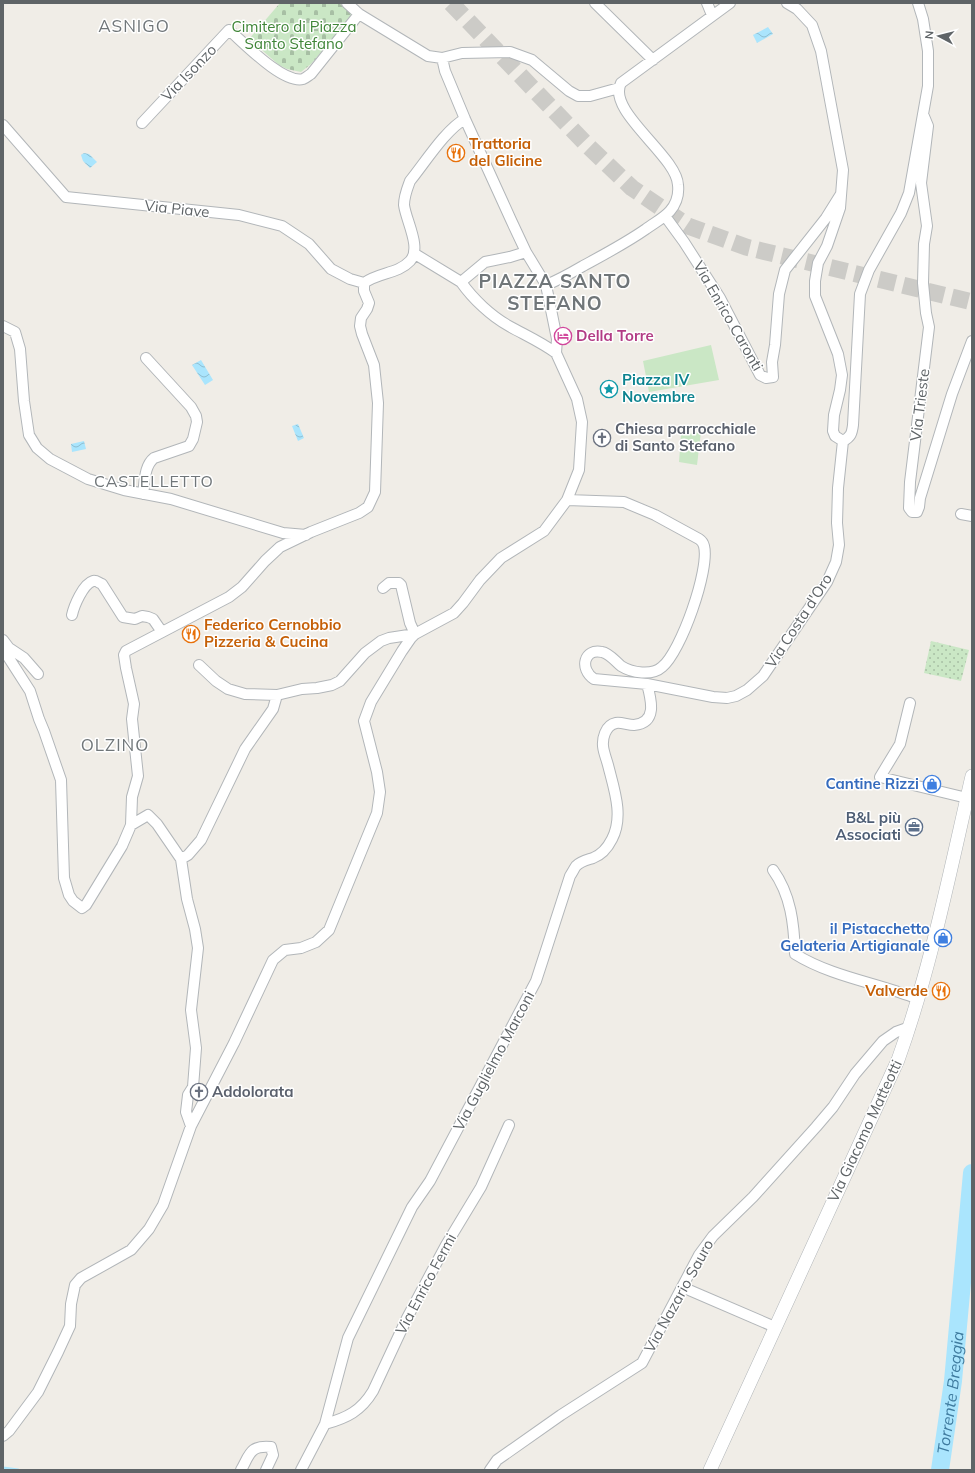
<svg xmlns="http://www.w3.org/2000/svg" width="975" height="1473" viewBox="0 0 975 1473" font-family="Mulish,sans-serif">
  <defs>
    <pattern id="grass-dots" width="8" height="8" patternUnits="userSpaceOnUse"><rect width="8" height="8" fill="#cae7c5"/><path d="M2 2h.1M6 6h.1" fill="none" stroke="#a7bfa4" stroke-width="1.8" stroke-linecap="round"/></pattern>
    <pattern id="cemetery-stones" width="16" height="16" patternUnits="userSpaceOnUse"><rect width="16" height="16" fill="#cae7c5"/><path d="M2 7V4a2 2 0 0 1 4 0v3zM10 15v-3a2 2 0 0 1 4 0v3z" fill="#a7bfa4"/></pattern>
    <pattern id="water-waves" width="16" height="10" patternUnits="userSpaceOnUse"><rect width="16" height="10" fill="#aae5fd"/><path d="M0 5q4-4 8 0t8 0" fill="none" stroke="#8ebdd1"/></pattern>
  </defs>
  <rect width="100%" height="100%" fill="#f0ede7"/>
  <path fill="url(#grass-dots)" d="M 931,641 L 969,650 L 961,681 L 924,673 Z"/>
  <path fill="url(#cemetery-stones)" d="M 280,3 L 339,3 L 353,15 L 311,64 L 301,72 L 287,69 L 279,65 L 249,39 Z"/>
  <path fill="#cae7c5" d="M 711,345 L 719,380 L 649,392 L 643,361 Z
    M 701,432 L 697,465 L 679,462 L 681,435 Z"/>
  <path fill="url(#water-waves)" d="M 768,27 L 773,34 L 757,43 L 753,35 Z
    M 84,153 L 89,154 L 97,162 L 90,168 L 83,161 L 81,155 Z
    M 201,360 L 213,380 L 205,385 L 192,365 Z
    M 298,424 L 304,438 L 298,441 L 292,426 Z
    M 84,441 L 86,449 L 72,452 L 71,444 Z"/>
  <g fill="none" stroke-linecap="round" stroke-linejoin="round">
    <path stroke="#aae5fd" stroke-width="3" d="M 3,1468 L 18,1470"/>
    <path stroke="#aae5fd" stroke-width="18" id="s1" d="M 940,1470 L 953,1381 L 972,1173"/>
    <path stroke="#cccbc7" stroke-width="17" stroke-dasharray="17 8" stroke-linecap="butt" d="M 451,3 L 586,144 L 632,188 L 688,226 L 746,247 L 972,302"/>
    <defs>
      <path id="minor" d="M 347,3 L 359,14 L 428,56 L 442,58 L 462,53 L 510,52 L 532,60 L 569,91 L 578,96 L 590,96 L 619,88
        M 595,3 L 653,60
        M 707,3 L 712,15
        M 787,3 L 797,9 L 812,25 L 821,51 L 843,170 L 840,208 L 827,246 L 818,263 L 815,281 L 815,296 L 838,354 L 842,375 L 840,390 L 834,415 L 833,431 L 835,436 L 843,441
        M 923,114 L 928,126 L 921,183 L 927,226 L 924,244 L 923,283 L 926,313 L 929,327 L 910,482 L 909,508 L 912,512 L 917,512 L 919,507 L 920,498 L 952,394 L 972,341
        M 142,123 L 229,30 C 244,43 283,84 303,79 C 306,78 309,75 311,74 L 359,14
        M 3,125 L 66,197 L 239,215 L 282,226 L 309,244 L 331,269 L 350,279 L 364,283
        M 665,216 L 684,242 L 720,298 L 760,375 L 766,378 L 773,377 L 772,362 L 775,345 L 779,294 L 785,270 L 826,218 L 841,194
        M 415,254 L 461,282 C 473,299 491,316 509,326 C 525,335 541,342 556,353
        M 461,282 L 485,262 L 510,257 L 526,252
        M 364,283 C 379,272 398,274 410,261 C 422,248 406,221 404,205 C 404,196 407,189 410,181 C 424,164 446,129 465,119
        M 546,285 C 559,280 571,273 583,266 C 605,254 626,243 646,229 C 654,223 664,218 670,211 C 676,204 679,194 678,185 C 677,156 606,111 621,83 L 730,3
        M 3,326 L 15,332 L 20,349 L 24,401 L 29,435 L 37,448 L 50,459 L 88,479 L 124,490 L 171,499 L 283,533 L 306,535
        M 843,441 C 851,437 852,433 853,425 L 860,294 L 869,270 L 901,213 L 909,193 L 928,86 L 928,51 L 923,19 L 918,3
        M 143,494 C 145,482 144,466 154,458 L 189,446 L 193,439 L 197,422 L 196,416 L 191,407 L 146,358
        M 567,500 L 624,502 L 655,515 L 699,539 C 702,541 703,542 704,546 C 710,569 681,652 662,667 C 652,676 632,673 621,666 C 615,661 609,653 602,652 C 584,648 579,669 594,679 L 647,684 L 713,697 L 727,698 L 736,696 L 747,690 L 763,676 L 827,582 L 836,562 L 839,545 L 837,523 L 838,488 L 843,441
        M 961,514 L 972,516
        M 383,588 L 389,583 L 399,583 L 401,585 L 410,623 L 415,634
        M 72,615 C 74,606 83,584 93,581 C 96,580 99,583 102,584 L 123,617 L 135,619 L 142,616 L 148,617 L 153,619 L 162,632
        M 3,640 L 9,648 L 24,658 L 38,674
        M 3,649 L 30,691 L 39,719 L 44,731 L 61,780 L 64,878 L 69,895 L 73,901 L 82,908 L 86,905 L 122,846 L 131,825 L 132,797 L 138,776 L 132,719 L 134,704 L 126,668 L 124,655 L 126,651 L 229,597 L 242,587 L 265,561 L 280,547 L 311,532 L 359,513 L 368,507 L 375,492 L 378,403 L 374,365 L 362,334 L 360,326 L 361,318 L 367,309 L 369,303 L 364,291 L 364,283
        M 199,665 L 216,681 L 228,689 L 245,694 L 277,695 L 302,689 L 317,688 L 332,685 L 340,681 L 365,653 L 381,641 L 389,638 L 415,634 L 454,613 L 463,603 L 480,580 L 501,558 L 544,531 L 567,500 L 579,470 L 582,422 L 577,399 L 556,353 L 557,339 L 546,285 L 526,252 L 511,220 L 465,119 L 445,71 L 442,58
        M 910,703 L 900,744 L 880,777 L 967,798
        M 131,825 L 148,815 L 157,824 L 181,859
        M 773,870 C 791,895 794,924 795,954 C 832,977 878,983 918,999
        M 191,1126 L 186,1112 L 188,1095 L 193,1087 L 196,1048 L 191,1010 L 198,948 L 195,929 L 187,899 L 181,859 L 188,855 L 201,840 L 245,749 L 273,709 L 277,695
        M 682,1287 L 775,1327
        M 325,1424 C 347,1418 361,1411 373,1391 L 407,1318 L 446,1245 L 481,1187 L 509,1125
        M 3,1436 L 9,1431 L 38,1392 L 58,1352 L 70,1326 L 71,1304 L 75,1285 L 81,1278 L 131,1250 L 149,1229 L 163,1205 L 191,1126 L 234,1043 L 273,960 L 285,950 L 301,948 L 316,942 L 329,930 L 377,813 L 380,792 L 377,772 L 364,721 L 371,702 L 402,651 L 411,638 L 415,634
        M 241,1470 C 250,1454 250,1445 271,1447 L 273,1455 L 266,1470
        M 301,1470 L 325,1424 L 348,1338 L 412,1207 L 430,1181 L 536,981 L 570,876 C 572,873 574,869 576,866 C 581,861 587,860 593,858 C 601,855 608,847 612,839 C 624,816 614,789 608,765 C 605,754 600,745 605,733 C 607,728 611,724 616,723 C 621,722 628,725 634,725 C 658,723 651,699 647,684
        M 490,1470 L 497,1460 L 561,1415 L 642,1363 L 699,1255 L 713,1236 L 753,1197 L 816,1127 L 833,1107 L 855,1074 L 883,1041 L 896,1032 L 910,1027"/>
      <path id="tertiary" d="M 710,1470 L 898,1060 C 931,968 950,871 972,776"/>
    </defs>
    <use href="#minor" stroke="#b2b6b9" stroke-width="12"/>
    <use href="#tertiary" stroke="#b2b6b9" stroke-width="14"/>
    <use href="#minor" stroke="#fff" stroke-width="10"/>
    <use href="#tertiary" stroke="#fff" stroke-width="13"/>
  </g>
  <defs>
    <symbol id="restaurant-ring" viewBox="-11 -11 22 22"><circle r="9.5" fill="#fff" stroke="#e8710a" stroke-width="1.5"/><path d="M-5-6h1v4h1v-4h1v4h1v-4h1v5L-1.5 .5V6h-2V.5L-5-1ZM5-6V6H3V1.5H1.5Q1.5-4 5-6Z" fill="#e8710a"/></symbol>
    <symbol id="hotel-ring" viewBox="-11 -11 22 22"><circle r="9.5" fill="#fff" stroke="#d1479c" stroke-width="1.5"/><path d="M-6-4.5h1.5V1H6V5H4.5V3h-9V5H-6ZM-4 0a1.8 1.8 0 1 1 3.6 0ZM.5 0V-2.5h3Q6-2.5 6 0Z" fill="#d1479c"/></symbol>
    <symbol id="sight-ring" viewBox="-11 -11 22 22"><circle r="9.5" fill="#fff" stroke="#0f9aa8" stroke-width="1.5"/><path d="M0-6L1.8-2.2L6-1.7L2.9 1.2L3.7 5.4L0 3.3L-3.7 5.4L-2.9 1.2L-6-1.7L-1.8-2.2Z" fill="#0f9aa8"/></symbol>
    <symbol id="church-ring" viewBox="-11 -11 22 22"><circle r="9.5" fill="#fff" stroke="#6b7280" stroke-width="1.5"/><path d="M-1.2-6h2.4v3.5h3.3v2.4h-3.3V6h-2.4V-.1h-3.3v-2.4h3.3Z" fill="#6b7280"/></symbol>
    <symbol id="shop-ring" viewBox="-11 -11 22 22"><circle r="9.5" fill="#fff" stroke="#3f7fe0" stroke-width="1.5"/><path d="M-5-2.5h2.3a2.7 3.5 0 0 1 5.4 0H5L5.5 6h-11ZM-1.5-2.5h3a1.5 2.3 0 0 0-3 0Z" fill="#3f7fe0"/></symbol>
    <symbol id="office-ring" viewBox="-11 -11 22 22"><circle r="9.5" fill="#fff" stroke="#5c6f8a" stroke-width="1.5"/><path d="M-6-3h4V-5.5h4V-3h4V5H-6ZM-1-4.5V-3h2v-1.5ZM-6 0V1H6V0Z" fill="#5c6f8a"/></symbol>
  </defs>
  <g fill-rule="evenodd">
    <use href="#restaurant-ring" x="446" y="143" width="20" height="20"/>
    <use href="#hotel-ring" x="553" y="326" width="20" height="20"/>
    <use href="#sight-ring" x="599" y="379" width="20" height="20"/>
    <use href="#church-ring" x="592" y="428" width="20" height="20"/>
    <use href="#restaurant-ring" x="181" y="624" width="20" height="20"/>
    <use href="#shop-ring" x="922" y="774" width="20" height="20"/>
    <use href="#office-ring" x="904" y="817" width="20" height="20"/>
    <use href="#shop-ring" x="933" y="928" width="20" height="20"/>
    <use href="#restaurant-ring" x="931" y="981" width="20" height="20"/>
    <use href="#church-ring" x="189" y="1082" width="20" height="20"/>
  </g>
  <g text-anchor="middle" stroke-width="3" stroke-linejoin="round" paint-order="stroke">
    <g font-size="15" fill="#3f8537" stroke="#fff">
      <text x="294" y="32">Cimitero di Piazza<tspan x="294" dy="17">Santo Stefano</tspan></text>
    </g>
    <g font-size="15" fill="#5f6467" stroke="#fff">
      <text transform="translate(189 73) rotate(-46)" y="5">Via Isonzo</text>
      <text transform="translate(177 209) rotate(6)" y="5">Via Piave</text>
      <text transform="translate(728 316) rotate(60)" y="5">Via Enrico Caronti</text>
      <text transform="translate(920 405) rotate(-83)" y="5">Via Trieste</text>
      <text transform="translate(799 621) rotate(-57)" y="5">Via Costa d'Oro</text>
      <text transform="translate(494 1061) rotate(-62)" y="5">Via Guglielmo Marconi</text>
      <text transform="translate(865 1131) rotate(-65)" y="5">Via Giacomo Matteotti</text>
      <text transform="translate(426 1284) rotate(-62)" y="5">Via Enrico Fermi</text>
      <text transform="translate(679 1296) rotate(-61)" y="5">Via Nazario Sauro</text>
    </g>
    <g font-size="15" font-weight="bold" fill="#c56008" stroke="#fff" text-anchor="start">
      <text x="469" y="149">Trattoria<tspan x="469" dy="17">del Glicine</tspan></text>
      <text x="204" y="630">Federico Cernobbio<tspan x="204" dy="17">Pizzeria &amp; Cucina</tspan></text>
      <text x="928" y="996" text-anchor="end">Valverde</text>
    </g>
    <g font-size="15" font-weight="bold" fill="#b23c85" stroke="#fff" text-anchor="start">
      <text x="576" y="341">Della Torre</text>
    </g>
    <g font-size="15" font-weight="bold" fill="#0d838f" stroke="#fff" text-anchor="start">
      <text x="622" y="385">Piazza IV<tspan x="622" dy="17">Novembre</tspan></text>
    </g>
    <g font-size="15" font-weight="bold" fill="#5b616d" stroke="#fff" text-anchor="start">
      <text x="615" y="434">Chiesa parrocchiale<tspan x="615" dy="17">di Santo Stefano</tspan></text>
      <text x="212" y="1097">Addolorata</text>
    </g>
    <g font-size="15" font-weight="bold" fill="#366cbe" stroke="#fff" text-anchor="end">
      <text x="919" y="789">Cantine Rizzi</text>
      <text x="930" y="934">il Pistacchetto<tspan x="930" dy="17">Gelateria Artigianale</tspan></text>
    </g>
    <g font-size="15" font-weight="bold" fill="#4e5e75" stroke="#fff" text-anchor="end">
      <text x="901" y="823">B&amp;L più<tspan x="901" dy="17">Associati</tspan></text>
    </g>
    <g font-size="16" letter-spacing="1" fill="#707679" stroke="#fff">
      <text x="154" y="487">CASTELLETTO</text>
    </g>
    <g font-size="16" font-style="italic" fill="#3f7b9f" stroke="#fff">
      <text dy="6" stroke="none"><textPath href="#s1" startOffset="78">Torrente Breggia</textPath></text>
    </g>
    <g font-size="17" letter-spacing="1" fill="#707679" stroke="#fff">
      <text x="134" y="32">ASNIGO</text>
      <text x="115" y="751">OLZINO</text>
    </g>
    <g font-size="19" font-weight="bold" letter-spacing="1" fill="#707679" stroke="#fff">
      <text x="555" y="288">PIAZZA SANTO<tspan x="555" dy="22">STEFANO</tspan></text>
    </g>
  </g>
  <rect width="975" height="1473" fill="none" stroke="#5f6467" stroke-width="8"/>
  <g transform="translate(939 36) rotate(277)" stroke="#ffffff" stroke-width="3" paint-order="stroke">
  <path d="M0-3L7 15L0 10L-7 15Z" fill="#5f6467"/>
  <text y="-6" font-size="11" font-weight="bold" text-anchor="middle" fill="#5f6467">N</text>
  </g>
</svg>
